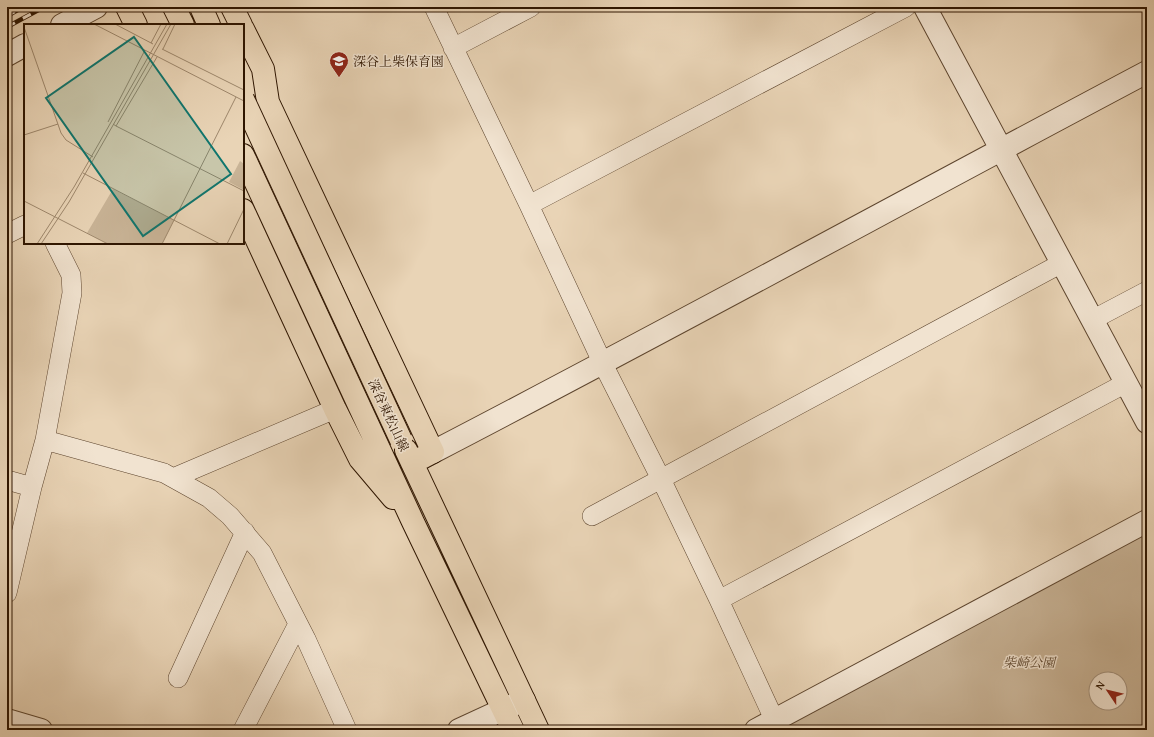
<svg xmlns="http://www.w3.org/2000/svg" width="1154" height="737" viewBox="0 0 1154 737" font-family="'Gentium Book Plus','Noto Serif JP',serif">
  <rect width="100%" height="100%" fill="#e9d4b6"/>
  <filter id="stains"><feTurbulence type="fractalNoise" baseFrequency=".005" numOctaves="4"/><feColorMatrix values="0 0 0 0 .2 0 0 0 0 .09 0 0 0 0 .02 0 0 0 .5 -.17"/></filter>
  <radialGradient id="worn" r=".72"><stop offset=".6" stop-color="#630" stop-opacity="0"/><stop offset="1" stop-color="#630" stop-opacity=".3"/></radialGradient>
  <path fill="#c9b497" stroke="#7c644c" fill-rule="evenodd" d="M 1147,521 L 1147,730 L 779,730 ZM 1096,679 L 1120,679 L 1120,703 L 1096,703 Z"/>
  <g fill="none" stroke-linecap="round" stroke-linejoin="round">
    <defs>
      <path id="minor" d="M 434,7 L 529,205 L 603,364 L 661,479 L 719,600 L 779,730
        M 453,48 L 531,7
        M 529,205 L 906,7
        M 7,234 L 25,225
        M 1092,320 L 1147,291
        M 45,440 L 164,473 L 209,498 L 230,516 L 262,553 L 306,639 L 347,730
        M 173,478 L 335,409
        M 7,480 L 32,487
        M 592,516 L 1062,263
        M 7,593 L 32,487 L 45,440 L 72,293 L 71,275 L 55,243
        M 719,600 L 1126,383
        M 178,678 L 245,532
        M 243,730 L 298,624"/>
      <path id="tertiary" d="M 925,7 L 1147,422
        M 62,25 L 96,7
        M 7,55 L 25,45
        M 433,452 C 672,328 909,198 1147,72
        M 7,720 L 41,730
        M 459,730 L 524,700
        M 756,730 L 1147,521"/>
      <path id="primary" d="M 127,7 L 136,25
        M 174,7 L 183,25
        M 201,7 L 209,25
        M 232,7 L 241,25
        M 243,29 L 263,69 L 268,102 L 433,452 L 412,463
        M 243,155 L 413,522 L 513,730
        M 243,210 L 335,409 L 360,459 L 393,498
        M 406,450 L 538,730"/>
    </defs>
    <use href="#minor" stroke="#5d452e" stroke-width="20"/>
    <use href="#tertiary" stroke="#5d452e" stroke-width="24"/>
    <use href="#primary" stroke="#2e1500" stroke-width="24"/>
    <use href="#minor" stroke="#f1e3d0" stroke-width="19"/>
    <use href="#tertiary" stroke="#f1e3d0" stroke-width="22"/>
    <use href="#primary" stroke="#e9d4b6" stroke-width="22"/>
    <defs>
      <path id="rail" d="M 7,16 L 23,7
        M 7,27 L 44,7"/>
    </defs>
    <use href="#rail" stroke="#2e1500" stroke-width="4.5"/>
    <use href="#rail" stroke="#f1e3d0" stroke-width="3" stroke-dasharray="9" stroke-linecap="butt"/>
    <defs>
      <path id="primary-bridge" d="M 243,99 L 401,440"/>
    </defs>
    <use href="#primary-bridge" stroke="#2e1500" stroke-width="24" stroke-linecap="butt"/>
    <use href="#primary-bridge" stroke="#e9d4b6" stroke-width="22"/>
  </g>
  <defs>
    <symbol id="school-pin" viewBox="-11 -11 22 30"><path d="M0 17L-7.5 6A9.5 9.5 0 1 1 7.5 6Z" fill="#8f2418" stroke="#f1e3d0"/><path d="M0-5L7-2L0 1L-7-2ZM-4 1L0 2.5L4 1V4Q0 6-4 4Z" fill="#fff"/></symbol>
  </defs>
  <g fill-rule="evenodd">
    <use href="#school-pin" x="328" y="50" width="22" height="30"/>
  </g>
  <g text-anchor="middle" stroke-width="3" stroke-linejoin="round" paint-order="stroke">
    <g font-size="13" fill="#2e1500" stroke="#f1e3d0" text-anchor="start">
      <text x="353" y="66">深谷上柴保育園</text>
    </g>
    <g font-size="13" fill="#2e1500" stroke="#f1e3d0">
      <text transform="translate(389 415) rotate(65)" y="5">深谷東松山線</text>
    </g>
    <g font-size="13" font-style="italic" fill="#5c452d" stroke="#f1e3d0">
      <text x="1029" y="667">柴崎公園</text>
    </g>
  </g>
  <g transform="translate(24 24)">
    <rect width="220" height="220" fill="#e9d4b6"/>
    <path d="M 216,137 L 220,140 L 220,166 L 205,158 ZM 89,165 L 150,196 L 138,220 L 84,220 L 63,209 Z" fill="#c9b497"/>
    <path fill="none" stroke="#9e886d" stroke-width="1" d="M 70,0 L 220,77M 91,0 L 129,20M 0,3 L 37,109 L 42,116 L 69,133M 127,19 L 137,0M 138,25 L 220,66M 139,25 L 151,0M 84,98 L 121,26M 89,100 L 92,102 L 133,33M 92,102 L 220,167M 0,111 L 34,100M 59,149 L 196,220M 0,177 L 84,220M 13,220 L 50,163 L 143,0M 17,220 L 45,178 L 147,0M 138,220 L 212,73M 203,220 L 220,185"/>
    <path fill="#0f766e" fill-opacity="0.15" stroke="#0f766e" stroke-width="2" d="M 110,13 L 207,150 L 119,212 L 22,74 Z"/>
    <rect width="220" height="220" fill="none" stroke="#2e1500" stroke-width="2"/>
  </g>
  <rect width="1154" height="737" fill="none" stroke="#e9d4b6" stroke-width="24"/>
  <rect x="8" y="8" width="1138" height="721" fill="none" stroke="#2e1500" stroke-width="2"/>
  <rect x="12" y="12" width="1130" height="713" fill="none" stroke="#2e1500"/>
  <g transform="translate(1108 691) rotate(305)"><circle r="19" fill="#f1e3d0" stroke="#a3917d"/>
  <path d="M0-3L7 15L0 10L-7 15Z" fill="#8f2418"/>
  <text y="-6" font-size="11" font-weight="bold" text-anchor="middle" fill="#2e1500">N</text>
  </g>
  <rect width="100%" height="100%" filter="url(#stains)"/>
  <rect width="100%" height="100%" fill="url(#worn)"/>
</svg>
